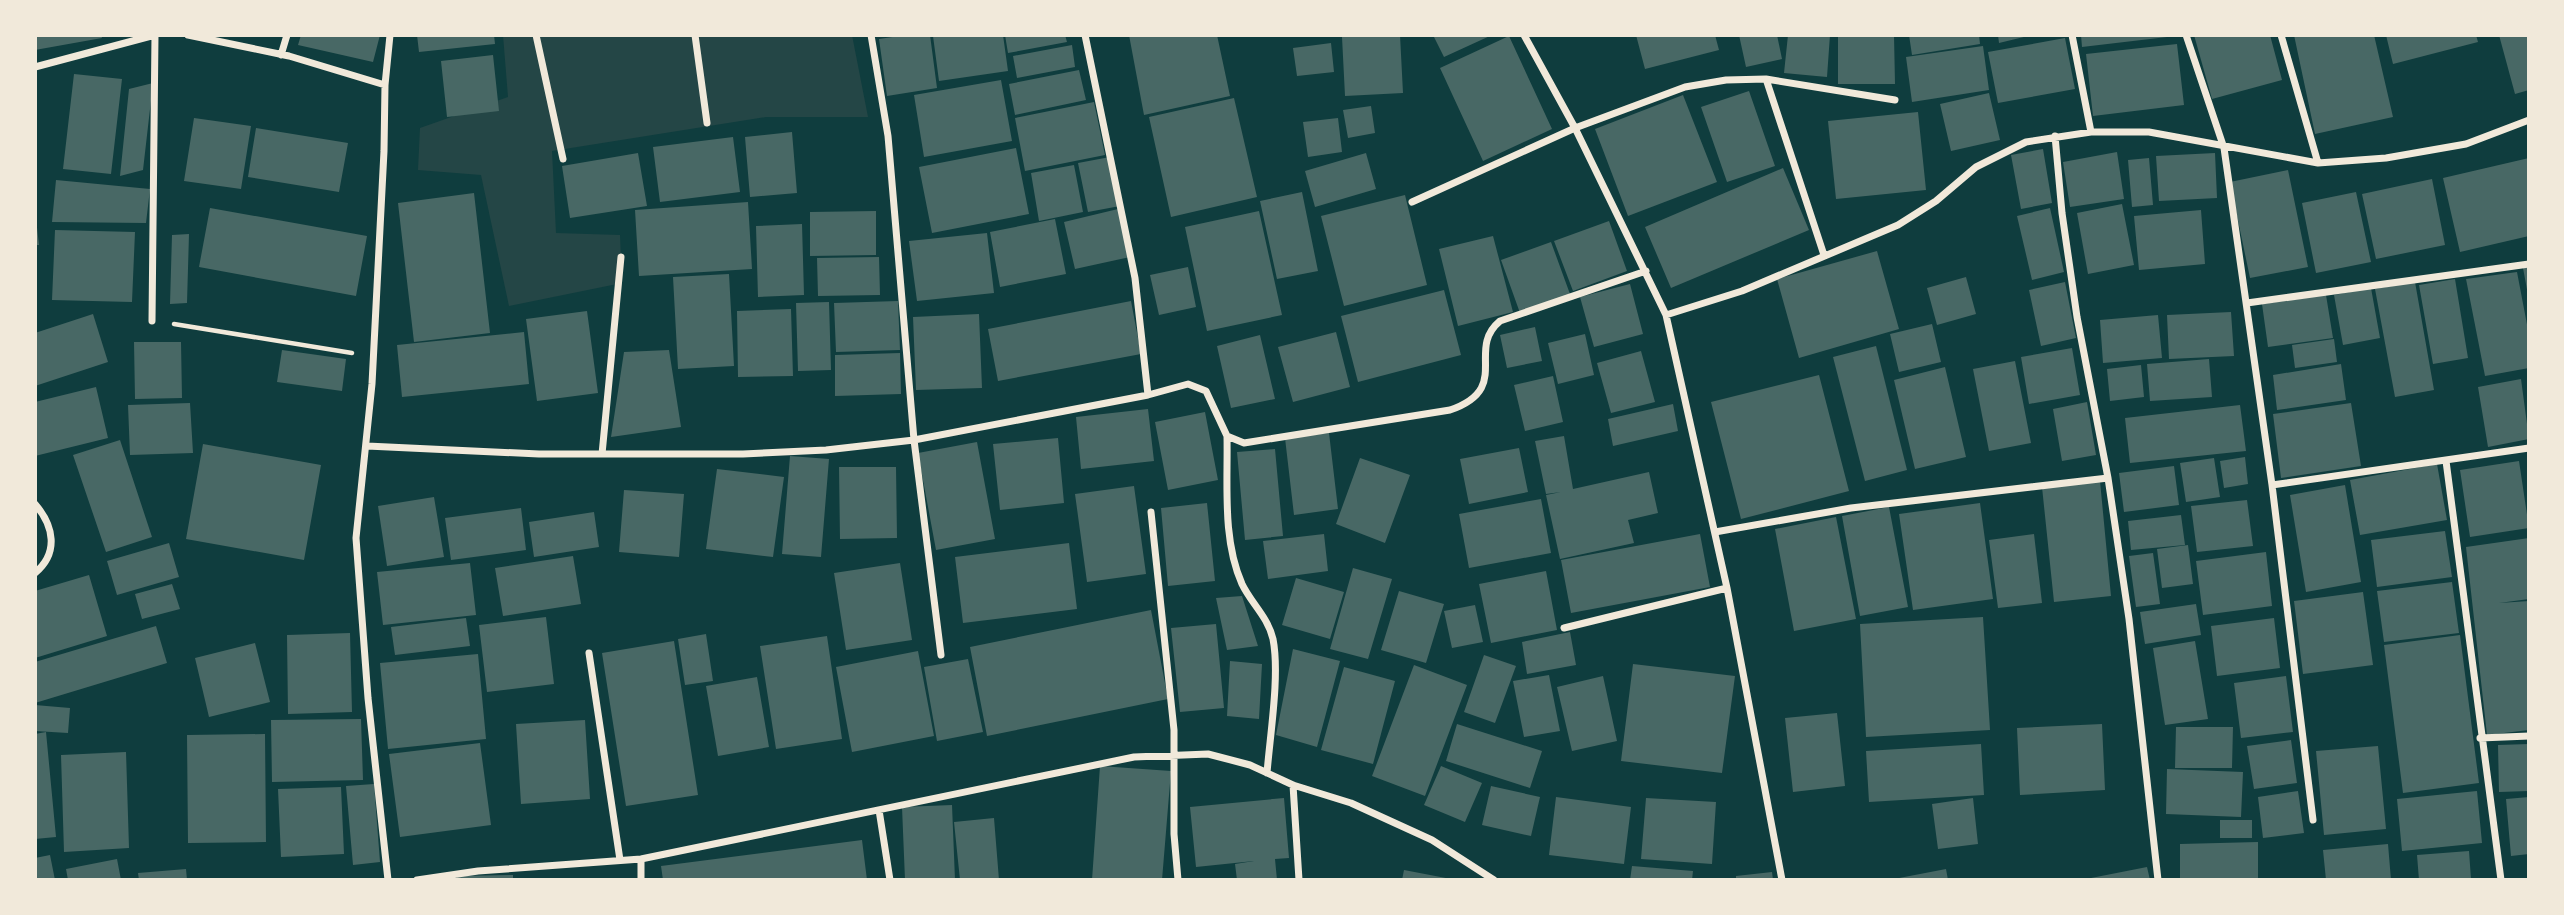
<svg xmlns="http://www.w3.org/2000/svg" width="2564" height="915" font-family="'IBM Plex Sans',sans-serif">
	<rect width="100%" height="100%" fill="#0f3d3e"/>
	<!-- green -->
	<path fill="#244646" d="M 503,35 L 852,35 L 868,117 L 766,117 L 552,151 L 556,233 L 620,235 L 622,283 L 509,306 L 481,175 L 418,170 L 420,128 L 508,97 Z"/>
	<!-- building -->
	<path fill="#486865" d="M 35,35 L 101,35 L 102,38 L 35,50 Z
		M 301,35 L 380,35 L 373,62 L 298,45 Z
		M 417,35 L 494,35 L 495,44 L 419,52 Z
		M 906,35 L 930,35 L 937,88 L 887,96 L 879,39 Z
		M 1003,35 L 1008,71 L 939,81 L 933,36 Z
		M 1005,35 L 1065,35 L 1067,42 L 1008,53 Z
		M 1129,35 L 1217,35 L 1230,96 L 1144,115 Z
		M 1400,35 L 1403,93 L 1345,96 L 1342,37 Z
		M 1433,35 L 1492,35 L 1444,57 Z
		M 1636,35 L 1715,35 L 1719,50 L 1645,69 Z
		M 1739,35 L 1777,35 L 1782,59 L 1746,67 Z
		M 1788,35 L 1830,35 L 1827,77 L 1784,73 Z
		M 1838,35 L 1894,35 L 1895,84 L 1838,84 Z
		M 1909,35 L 1979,35 L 1980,44 L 1912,55 Z
		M 1998,35 L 2028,35 L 2028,36 L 1999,43 Z
		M 2081,35 L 2167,35 L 2167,37 L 2082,47 Z
		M 2194,35 L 2270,35 L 2282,80 L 2212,99 Z
		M 2294,35 L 2374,35 L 2393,117 L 2315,134 Z
		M 2386,35 L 2476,35 L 2478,42 L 2393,64 Z
		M 2499,35 L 2529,35 L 2529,90 L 2515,94 Z
		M 1509,36 L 1552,129 L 1483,161 L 1440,68 Z
		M 2065,38 L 2075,89 L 1998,103 L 1988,52 Z
		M 1331,43 L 1334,72 L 1297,76 L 1293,48 Z
		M 2177,44 L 2184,105 L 2093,116 L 2086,54 Z
		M 1072,45 L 1075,67 L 1017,78 L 1013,56 Z
		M 1983,46 L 1989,90 L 1912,102 L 1906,57 Z
		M 493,55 L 499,111 L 447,117 L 441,61 Z
		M 1079,70 L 1086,100 L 1015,115 L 1009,84 Z
		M 74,74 L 122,79 L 111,174 L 63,169 Z
		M 1001,80 L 1012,141 L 924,157 L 914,95 Z
		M 153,83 L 143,170 L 120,176 L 129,89 Z
		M 1749,91 L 1775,166 L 1727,182 L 1701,107 Z
		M 1989,93 L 2000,140 L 1951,151 L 1940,104 Z
		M 1683,95 L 1717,182 L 1628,216 L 1595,129 Z
		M 1234,98 L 1257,197 L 1171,217 L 1149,117 Z
		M 1094,102 L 1105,155 L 1025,171 L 1015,118 Z
		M 1371,106 L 1375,133 L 1348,138 L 1343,110 Z
		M 1918,112 L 1926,190 L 1836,199 L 1828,121 Z
		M 194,118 L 251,126 L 241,189 L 184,181 Z
		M 1338,118 L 1342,152 L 1308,157 L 1303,122 Z
		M 256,128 L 348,143 L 339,192 L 248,177 Z
		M 792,132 L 797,193 L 750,197 L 745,137 Z
		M 733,137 L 740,192 L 660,202 L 653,147 Z
		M 1016,148 L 1029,214 L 932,233 L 919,167 Z
		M 2043,149 L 2052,203 L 2021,209 L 2011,155 Z
		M 2117,152 L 2124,199 L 2070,207 L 2063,162 Z
		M 638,153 L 647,206 L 570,218 L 562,166 Z
		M 1366,153 L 1376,189 L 1315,207 L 1305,171 Z
		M 2215,153 L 2217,198 L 2159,201 L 2156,156 Z
		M 1110,157 L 1120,206 L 1088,212 L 1078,163 Z
		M 2149,158 L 2153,205 L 2132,207 L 2128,160 Z
		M 2529,158 L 2529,236 L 2460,252 L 2443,178 Z
		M 1074,165 L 1083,212 L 1039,221 L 1031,173 Z
		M 1783,168 L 1809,230 L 1671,288 L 1645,227 Z
		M 2288,170 L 2308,267 L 2250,278 L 2230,182 Z
		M 2432,179 L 2445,245 L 2376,259 L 2362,194 Z
		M 56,180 L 150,189 L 146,223 L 52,222 Z
		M 1302,192 L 1318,271 L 1277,279 L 1260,201 Z
		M 2356,192 L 2371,262 L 2316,273 L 2302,203 Z
		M 474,193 L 490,333 L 414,342 L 398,203 Z
		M 1405,195 L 1427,285 L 1344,306 L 1321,216 Z
		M 748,202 L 752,269 L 639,276 L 635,210 Z
		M 2122,204 L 2134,265 L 2088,274 L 2077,213 Z
		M 210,208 L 367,236 L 356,296 L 199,267 Z
		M 2050,208 L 2064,272 L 2032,280 L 2017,216 Z
		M 1118,209 L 1130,257 L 1075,269 L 1064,222 Z
		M 35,210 L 39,245 L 35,245 Z
		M 2201,210 L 2205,264 L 2139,270 L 2134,216 Z
		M 876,211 L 876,255 L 810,256 L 810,212 Z
		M 1259,211 L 1282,315 L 1207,331 L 1185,227 Z
		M 1055,219 L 1066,274 L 1000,287 L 990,232 Z
		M 1609,221 L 1627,271 L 1573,291 L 1554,241 Z
		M 802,224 L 804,295 L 758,297 L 756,226 Z
		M 55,230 L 135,232 L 132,302 L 52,300 Z
		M 987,233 L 994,293 L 917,301 L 909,241 Z
		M 189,234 L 187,303 L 170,304 L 172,235 Z
		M 1493,236 L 1513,312 L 1458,326 L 1439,249 Z
		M 1551,242 L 1570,294 L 1520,313 L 1501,260 Z
		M 1877,251 L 1899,329 L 1799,358 L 1777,279 Z
		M 879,257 L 880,295 L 818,296 L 817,258 Z
		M 1188,267 L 1196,307 L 1159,315 L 1150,275 Z
		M 2529,267 L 2529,295 L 2528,295 L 2523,268 Z
		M 2517,272 L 2529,335 L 2529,368 L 2485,376 L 2466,279 Z
		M 729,274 L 734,366 L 678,369 L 673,277 Z
		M 1966,277 L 1976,314 L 1937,325 L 1927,288 Z
		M 2455,279 L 2468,358 L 2433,364 L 2419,285 Z
		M 2065,282 L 2076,338 L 2041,346 L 2029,290 Z
		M 2415,282 L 2434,390 L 2395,397 L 2375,289 Z
		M 1630,284 L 1643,334 L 1594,347 L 1580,297 Z
		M 2371,288 L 2380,338 L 2343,345 L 2334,295 Z
		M 1444,290 L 1461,355 L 1358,382 L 1341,316 Z
		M 2326,295 L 2333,338 L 2268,347 L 2262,304 Z
		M 898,301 L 900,350 L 836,352 L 834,303 Z
		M 1131,301 L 1141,354 L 998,381 L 988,329 Z
		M 829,302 L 831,370 L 798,371 L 796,303 Z
		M 791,309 L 793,376 L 738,377 L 737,311 Z
		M 587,311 L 598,393 L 537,401 L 526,319 Z
		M 2231,312 L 2234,356 L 2169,359 L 2167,315 Z
		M 93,314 L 108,362 L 35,386 L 35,333 Z
		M 979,314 L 982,388 L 916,390 L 913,317 Z
		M 2158,315 L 2162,358 L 2103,363 L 2100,320 Z
		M 1932,324 L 1941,362 L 1899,372 L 1890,334 Z
		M 1535,327 L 1542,361 L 1507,368 L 1500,335 Z
		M 524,332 L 529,384 L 402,397 L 397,345 Z
		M 1336,332 L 1350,387 L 1293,402 L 1278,347 Z
		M 1585,334 L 1594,375 L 1558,384 L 1548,343 Z
		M 1260,335 L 1275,399 L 1231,408 L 1217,346 Z
		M 2334,339 L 2337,362 L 2295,368 L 2292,345 Z
		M 134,342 L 181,342 L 182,398 L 135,399 Z
		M 1876,346 L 1907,470 L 1865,481 L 1833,357 Z
		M 2072,348 L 2080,395 L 2029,404 L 2021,357 Z
		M 282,350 L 346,359 L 342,391 L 277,382 Z
		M 669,350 L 681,427 L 611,437 L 624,352 Z
		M 1641,351 L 1655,402 L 1611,413 L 1597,363 Z
		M 900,353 L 901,394 L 835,396 L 835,355 Z
		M 2209,359 L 2212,397 L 2150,401 L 2147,364 Z
		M 2015,361 L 2031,443 L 1989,451 L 1973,369 Z
		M 2341,364 L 2346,400 L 2277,410 L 2273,375 Z
		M 2141,365 L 2144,397 L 2110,401 L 2107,369 Z
		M 1945,367 L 1966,457 L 1915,469 L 1894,380 Z
		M 1819,375 L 1849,491 L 1741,519 L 1711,402 Z
		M 1553,376 L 1563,422 L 1525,431 L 1514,385 Z
		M 2521,379 L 2529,439 L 2488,447 L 2478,387 Z
		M 96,387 L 108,438 L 35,456 L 35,402 Z
		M 2087,402 L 2096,455 L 2062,461 L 2053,409 Z
		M 190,403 L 193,453 L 130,455 L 128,405 Z
		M 2351,403 L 2361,466 L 2281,478 L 2273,414 Z
		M 1673,404 L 1678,431 L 1613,446 L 1608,419 Z
		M 2240,405 L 2246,451 L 2130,463 L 2125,418 Z
		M 1148,409 L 1154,461 L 1081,469 L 1076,417 Z
		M 1205,412 L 1218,480 L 1168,490 L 1155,422 Z
		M 1329,433 L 1338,509 L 1294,515 L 1285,438 Z
		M 1564,436 L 1573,489 L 1649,472 L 1658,513 L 1628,520 L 1634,543 L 1560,559 L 1546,495 L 1561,492 L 1546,494 L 1535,441 Z
		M 1058,438 L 1064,503 L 1000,510 L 993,444 Z
		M 120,440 L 152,537 L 106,552 L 73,455 Z
		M 977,442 L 995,539 L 936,550 L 918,453 Z
		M 203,444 L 321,465 L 304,560 L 186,539 Z
		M 1519,448 L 1528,492 L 1469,504 L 1460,459 Z
		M 1275,449 L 1283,536 L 1245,540 L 1237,452 Z
		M 790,456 L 829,459 L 821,557 L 782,554 Z
		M 2245,457 L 2248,484 L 2224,488 L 2220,461 Z
		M 1360,458 L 1410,475 L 1385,543 L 1336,524 Z
		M 2214,458 L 2220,497 L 2186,502 L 2180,463 Z
		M 2519,461 L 2529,528 L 2470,537 L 2460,470 Z
		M 2437,464 L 2447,520 L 2360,535 L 2350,480 Z
		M 2174,466 L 2179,505 L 2124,512 L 2119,473 Z
		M 839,467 L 896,467 L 897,538 L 840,539 Z
		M 717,469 L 784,477 L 773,557 L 706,549 Z
		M 2100,481 L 2111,596 L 2054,602 L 2042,487 Z
		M 2345,485 L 2361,582 L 2306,592 L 2290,495 Z
		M 1134,486 L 1146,574 L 1087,582 L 1075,494 Z
		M 624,490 L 684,494 L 679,557 L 619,552 Z
		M 434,497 L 444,557 L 387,566 L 378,506 Z
		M 1541,499 L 1551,553 L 1469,568 L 1459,514 Z
		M 2247,500 L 2253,546 L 2197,552 L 2191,506 Z
		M 1207,503 L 1215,581 L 1168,586 L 1161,508 Z
		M 1980,503 L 1993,599 L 1913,610 L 1899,514 Z
		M 1889,507 L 1908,607 L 1860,616 L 1842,516 Z
		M 521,508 L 526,550 L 451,560 L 445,518 Z
		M 594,512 L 599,547 L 534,557 L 529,522 Z
		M 2181,515 L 2185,545 L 2131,550 L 2128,521 Z
		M 1836,517 L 1856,619 L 1794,631 L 1775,529 Z
		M 2445,531 L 2452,577 L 2377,587 L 2371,540 Z
		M 1324,534 L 1328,571 L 1268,579 L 1263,541 Z
		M 1700,534 L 1710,587 L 1571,613 L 1561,560 Z
		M 2034,534 L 2042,603 L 1998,608 L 1989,540 Z
		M 2529,538 L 2529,599 L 2499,603 L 2529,601 L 2529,730 L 2487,735 L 2466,547 Z
		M 169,543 L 179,577 L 117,595 L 107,561 Z
		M 1069,543 L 1077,609 L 963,623 L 955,557 Z
		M 2188,545 L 2193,584 L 2162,588 L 2157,549 Z
		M 2266,552 L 2272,606 L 2203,615 L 2196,561 Z
		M 2153,553 L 2160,604 L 2136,607 L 2129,556 Z
		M 573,556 L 581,604 L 503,616 L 495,568 Z
		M 470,563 L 476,615 L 383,625 L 377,572 Z
		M 900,563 L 912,640 L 846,650 L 834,573 Z
		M 1353,568 L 1392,579 L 1368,659 L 1330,649 Z
		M 1546,571 L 1557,630 L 1491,643 L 1479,584 Z
		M 89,575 L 107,636 L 35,658 L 35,591 Z
		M 1296,578 L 1344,592 L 1330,639 L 1282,625 Z
		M 2452,582 L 2459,633 L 2384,642 L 2377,591 Z
		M 172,584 L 180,609 L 142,619 L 135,594 Z
		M 1399,591 L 1444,604 L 1426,663 L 1381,650 Z
		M 2363,592 L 2373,665 L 2303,674 L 2294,601 Z
		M 1242,596 L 1258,646 L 1227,650 L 1216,598 Z
		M 2196,604 L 2201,635 L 2145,644 L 2140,612 Z
		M 1475,605 L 1483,642 L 1452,648 L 1444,611 Z
		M 1151,610 L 1168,699 L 987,736 L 970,647 Z
		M 546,617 L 554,684 L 487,692 L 479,625 Z
		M 1983,617 L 1990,730 L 1866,737 L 1860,624 Z
		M 466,618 L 470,646 L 395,655 L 391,627 Z
		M 2274,618 L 2280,668 L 2217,676 L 2211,626 Z
		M 1216,624 L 1224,708 L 1180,712 L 1171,628 Z
		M 156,626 L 167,663 L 35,703 L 35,662 Z
		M 1570,632 L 1576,665 L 1527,674 L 1522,642 Z
		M 350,633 L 352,712 L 288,714 L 287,635 Z
		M 706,634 L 713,681 L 685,685 L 678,639 Z
		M 2460,635 L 2479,783 L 2403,793 L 2384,645 Z
		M 827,636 L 842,739 L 776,749 L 760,646 Z
		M 674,641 L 698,795 L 626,806 L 602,653 Z
		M 2195,641 L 2208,719 L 2165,725 L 2153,648 Z
		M 255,643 L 270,702 L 209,717 L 195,658 Z
		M 1293,649 L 1340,661 L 1317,747 L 1276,735 Z
		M 918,651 L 934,736 L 852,752 L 836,667 Z
		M 478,654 L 486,739 L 388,749 L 380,663 Z
		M 1484,655 L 1516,666 L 1495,723 L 1464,712 Z
		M 968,659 L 983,732 L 937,741 L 924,667 Z
		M 1230,661 L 1262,664 L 1259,719 L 1227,716 Z
		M 1633,664 L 1735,676 L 1722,773 L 1621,761 Z
		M 1414,665 L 1467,685 L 1425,796 L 1372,776 Z
		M 1344,667 L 1395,681 L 1373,764 L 1321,750 Z
		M 1549,675 L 1560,731 L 1524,737 L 1513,681 Z
		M 1603,676 L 1617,741 L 1572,751 L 1557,687 Z
		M 2286,676 L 2293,732 L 2241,738 L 2234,683 Z
		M 757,677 L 769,747 L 718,756 L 706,686 Z
		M 35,705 L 70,708 L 68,733 L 35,731 Z
		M 1837,713 L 1845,786 L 1793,792 L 1785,718 Z
		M 361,719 L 363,780 L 272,782 L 271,720 Z
		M 585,720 L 590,799 L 521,804 L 516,724 Z
		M 1457,724 L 1542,751 L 1530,788 L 1446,761 Z
		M 2102,724 L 2105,790 L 2020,795 L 2017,728 Z
		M 2176,727 L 2233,727 L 2232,768 L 2175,768 Z
		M 46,732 L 56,837 L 35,839 L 35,734 Z
		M 265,734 L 266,842 L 188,843 L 187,735 Z
		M 2291,740 L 2297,783 L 2254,789 L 2247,746 Z
		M 480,743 L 491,825 L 400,837 L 389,754 Z
		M 1981,744 L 1984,795 L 1869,802 L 1866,751 Z
		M 2529,744 L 2529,791 L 2499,792 L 2498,745 Z
		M 2378,746 L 2386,829 L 2324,835 L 2316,751 Z
		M 126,752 L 129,848 L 64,852 L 61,755 Z
		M 1100,766 L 1171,771 L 1162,880 L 1092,880 Z
		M 1441,766 L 1482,783 L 1465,822 L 1424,805 Z
		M 2167,769 L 2243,772 L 2241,817 L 2166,814 Z
		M 374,784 L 380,862 L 353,865 L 346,786 Z
		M 1491,786 L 1540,797 L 1531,836 L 1482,825 Z
		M 341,787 L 344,854 L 281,857 L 278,789 Z
		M 2298,791 L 2304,833 L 2263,838 L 2258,797 Z
		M 2477,791 L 2482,843 L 2402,851 L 2397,799 Z
		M 1556,797 L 1631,807 L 1624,864 L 1549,855 Z
		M 2529,797 L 2529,854 L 2511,856 L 2506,799 Z
		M 1284,798 L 1289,858 L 1275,859 L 1277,880 L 1237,880 L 1235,864 L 1254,861 L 1196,867 L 1190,807 Z
		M 1646,798 L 1716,802 L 1712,864 L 1641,859 Z
		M 1973,798 L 1978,844 L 1938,849 L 1932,804 Z
		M 952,805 L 955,880 L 905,880 L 902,807 Z
		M 994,818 L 999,880 L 960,880 L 954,822 Z
		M 2220,820 L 2252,820 L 2252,838 L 2220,838 Z
		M 862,840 L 867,880 L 663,880 L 661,866 Z
		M 2258,842 L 2258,880 L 2180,880 L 2180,844 Z
		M 2388,844 L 2391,880 L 2326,880 L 2323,850 Z
		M 2469,851 L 2471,879 L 2419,880 L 2417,855 Z
		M 50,855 L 55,880 L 35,880 L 35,858 Z
		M 117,859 L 121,880 L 68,880 L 66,869 Z
		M 1632,866 L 1693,871 L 1692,880 L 1630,880 Z
		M 2147,867 L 2150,880 L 2087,880 L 2086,879 Z
		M 186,869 L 187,880 L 139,880 L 138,873 Z
		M 1946,869 L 1948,880 L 1894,880 L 1894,879 Z
		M 1404,870 L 1451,879 L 1451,880 L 1402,880 Z
		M 1772,872 L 1773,880 L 1736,880 L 1736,876 Z
		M 513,875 L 513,880 L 457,880 L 457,876 Z"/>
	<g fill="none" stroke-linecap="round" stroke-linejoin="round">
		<!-- path -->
		<path stroke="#f1e9da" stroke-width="4.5" d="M 174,324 L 352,353"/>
		<!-- minor -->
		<path stroke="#f1e9da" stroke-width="7" d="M 188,35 L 289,56 L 385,85
			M 536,35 L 563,159
			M 695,35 L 707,123
			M 871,35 L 888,136 L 914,440 L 941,655
			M 1085,35 L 1135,278 L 1148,395
			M 1524,35 L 1575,128 L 1666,315 L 1727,588 L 1782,880
			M 2072,35 L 2091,132
			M 2186,35 L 2224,148 L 2272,485 L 2313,820
			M 2281,35 L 2318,163
			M 281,55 L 287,35
			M 35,67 L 155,35 L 152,321
			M 1766,79 L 1824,255
			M 2055,136 L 2062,213 L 2077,317 L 2108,478 L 2129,619 L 2158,880
			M 1412,202 L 1575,128 L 1685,87 L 1726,80 L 1766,79 L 1895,100
			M 2247,303 L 2529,264
			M 1666,315 L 1742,291 L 1898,225 L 1936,201 L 1976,167 L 2026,142 L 2091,132 L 2149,132 L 2318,163 L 2386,158 L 2466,144 L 2529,120
			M 1227,436 C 1228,484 1222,539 1242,584 C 1251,603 1268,617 1273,639 C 1280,675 1270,735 1267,773
			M 367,446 L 539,454 L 743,454 L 826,450 L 914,440 L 1148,395 L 1188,384 L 1206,391 L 1227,436 L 1244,443 L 1450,410 C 1513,388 1465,350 1500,321 L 1646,271
			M 602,454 L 621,257
			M 2446,461 L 2501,880
			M 2272,485 L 2529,448
			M 35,504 C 54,526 59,553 35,573
			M 1151,512 L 1174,730 L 1174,834 L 1178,880
			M 1715,532 L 1851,508 L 2108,478
			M 1564,628 L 1727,588
			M 589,653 L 620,860
			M 2480,738 L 2529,736
			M 1293,785 L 1299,880
			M 879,810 L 890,880
			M 388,880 L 368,698 L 356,538 L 372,384 L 384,151 L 385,85 L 390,35
			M 417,880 L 478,871 L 641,859 L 1134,757 L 1208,754 L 1250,765 L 1293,785 L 1351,803 L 1432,840 L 1494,880
			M 641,880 L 641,859"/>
	</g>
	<!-- border -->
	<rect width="2564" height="915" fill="none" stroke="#f1e9da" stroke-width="74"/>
</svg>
